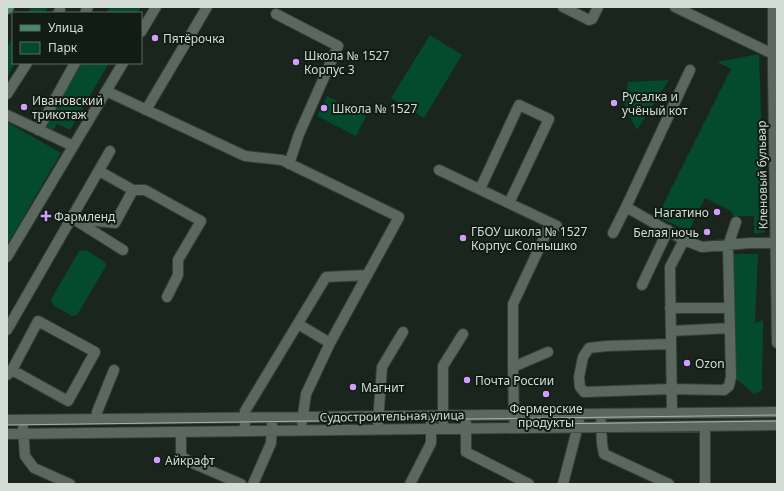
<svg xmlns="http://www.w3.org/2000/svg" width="784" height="491" font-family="'Noto Sans',sans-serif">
	<rect width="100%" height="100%" fill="#1a251e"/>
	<!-- green -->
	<path fill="#044a2d" d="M 31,7 L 48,7 L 45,13 L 28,13 Z
		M 110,7 L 141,7 L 138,13 L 106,13 Z
		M 430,35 L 462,55 L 424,118 L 391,98 Z
		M 13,38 L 13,63 L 15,63 L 7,78 L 7,48 Z
		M 759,54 L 765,232 L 754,234 L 754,216 L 734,216 L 731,211 L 705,198 L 689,231 L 657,217 L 731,69 L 717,62 Z
		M 79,63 L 109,63 L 70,130 L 57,124 L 51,133 L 43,128 Z
		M 669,80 L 637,130 L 625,107 L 628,82 Z
		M 327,96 L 366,116 L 356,136 L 317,116 Z
		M 7,122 L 61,153 L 7,245 Z
		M 86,250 L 105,262 L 106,266 L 77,315 L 72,316 L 53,305 L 51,299 L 79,251 Z
		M 732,254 L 758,254 L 755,323 L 763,320 L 762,390 L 754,394 L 734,377 Z"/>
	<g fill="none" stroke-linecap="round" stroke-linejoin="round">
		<!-- minor casing -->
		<g stroke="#373f3a" stroke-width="12">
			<path id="minor" d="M 563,7 L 589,20 L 592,19 L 598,7
				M 675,7 L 773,54
				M 773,7 L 773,71 L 777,343
				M 58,13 L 60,10
				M 85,13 L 88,7
				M 276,14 L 338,46 L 299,134 L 289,164
				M 141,32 L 156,7
				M 690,70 L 626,207 L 684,240 L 702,247 L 750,243 L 776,243
				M 106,91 L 245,156 L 282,160 L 399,217 L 330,343 L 306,394 L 302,422
				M 7,94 L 27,63
				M 146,110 L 207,7
				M 7,115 L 73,146
				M 38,130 L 75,63
				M 439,170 L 557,226
				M 99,171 L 133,190 L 145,190 L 201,221 L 178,260 L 178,275 L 167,297
				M 480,189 L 519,105 L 549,119 L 509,203
				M 613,233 L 626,207
				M 123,250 L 72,218 L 115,223 L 133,190
				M 7,257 L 123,63
				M 642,285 L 668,230
				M 670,308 L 729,308
				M 298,324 L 330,343
				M 7,330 L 110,151
				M 671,331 L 730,328
				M 670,344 L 607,346 L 589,348 L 583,357 L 579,377 L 580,387 L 584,392 L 671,389 L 724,390 L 729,386 L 731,377 L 728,246 L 736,222
				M 513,367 L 513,304 L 551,223
				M 7,375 L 12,370 L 68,401 L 95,352 L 38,321 L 12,370
				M 672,413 L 670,267 L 684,240
				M 97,419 L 97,412 L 114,370
				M 7,420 L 777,412
				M 514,420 L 513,367 L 548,352
				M 443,421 L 443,366 L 463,334
				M 378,422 L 382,367 L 403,332
				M 601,422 L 602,444 L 604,454 L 669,484
				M 466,423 L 466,452 L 529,484
				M 245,424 L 245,411 L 326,277 L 367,275
				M 705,426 L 705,484
				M 23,428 L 25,456 L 34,468 L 70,484
				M 181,432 L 181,456 L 190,462 L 241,484
				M 7,434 L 777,425
				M 253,484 L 271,443 L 272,424
				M 410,484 L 431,443 L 431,423
				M 563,484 L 579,422"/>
		</g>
		<!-- major casing -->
		<g stroke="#373f3a" stroke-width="14">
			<path id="major" d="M 7,8 L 8,7"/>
		</g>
		<!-- minor -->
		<use href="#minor" stroke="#5b6860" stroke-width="10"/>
		<!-- major -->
		<use href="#major" stroke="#468b69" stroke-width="12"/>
		<!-- tram -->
		<path stroke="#a8b1ac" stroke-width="1" d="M 545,424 L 777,421
			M 7,425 L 777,415"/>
	</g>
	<!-- markers -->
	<g fill="#d29dfd" stroke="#111c15" stroke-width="1.5">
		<circle cx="155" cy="38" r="4"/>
		<circle cx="296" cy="62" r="4"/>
		<circle cx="614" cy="103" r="4"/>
		<circle cx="24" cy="107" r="4"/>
		<circle cx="324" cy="108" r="4"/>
		<circle cx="717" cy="212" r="4"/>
		<path d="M44 210h4v4h4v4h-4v4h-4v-4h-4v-4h4z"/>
		<circle cx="707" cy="232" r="4"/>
		<circle cx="463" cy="238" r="4"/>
		<circle cx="687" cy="363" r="4"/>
		<circle cx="467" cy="380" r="4"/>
		<circle cx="353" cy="387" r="4"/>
		<circle cx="546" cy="394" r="4"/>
		<circle cx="157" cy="460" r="4"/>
	</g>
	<g text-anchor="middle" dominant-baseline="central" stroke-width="4" stroke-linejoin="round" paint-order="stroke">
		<!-- poi labels -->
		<g font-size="12" fill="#d4dcd7" stroke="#111c15" text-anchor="start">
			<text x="163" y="38">Пятёрочка</text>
			<text x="304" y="55">Школа № 1527<tspan x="304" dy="14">Корпус 3</tspan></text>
			<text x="622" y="96">Русалка и<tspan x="622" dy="14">учёный кот</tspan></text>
			<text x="32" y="100">Ивановский<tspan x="32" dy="14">трикотаж</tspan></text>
			<text x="332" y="108">Школа № 1527</text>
			<text x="709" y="212" text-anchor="end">Нагатино</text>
			<text x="54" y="216">Фармленд</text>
			<text x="471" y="231">ГБОУ школа № 1527<tspan x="471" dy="14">Корпус Солнышко</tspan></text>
			<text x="699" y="232" text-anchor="end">Белая ночь</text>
			<text x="695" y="363">Ozon</text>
			<text x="475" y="380">Почта России</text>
			<text x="361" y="387">Магнит</text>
			<text x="546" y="408" text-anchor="middle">Фермерские<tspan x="546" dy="14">продукты</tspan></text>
			<text x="165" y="460">Айкрафт</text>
		</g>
		<!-- street labels -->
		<g font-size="12" fill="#d4dcd7" stroke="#111c15">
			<text transform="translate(762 175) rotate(-91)">Кленовый бульвар</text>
			<text transform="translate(392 416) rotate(-1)">Судостроительная улица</text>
		</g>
	</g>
	<!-- border -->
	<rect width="784" height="491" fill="none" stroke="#d4dcd7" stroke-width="16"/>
	<!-- legend -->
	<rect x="12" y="12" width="130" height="52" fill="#111c15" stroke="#5f6963"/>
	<rect x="20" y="25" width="20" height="6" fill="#468b69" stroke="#5f6963"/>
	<text x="48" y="32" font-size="12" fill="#d4dcd7">Улица</text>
	<rect x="20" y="42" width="20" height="12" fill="#044a2d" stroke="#5f6963"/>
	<text x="48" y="52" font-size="12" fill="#d4dcd7">Парк</text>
</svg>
